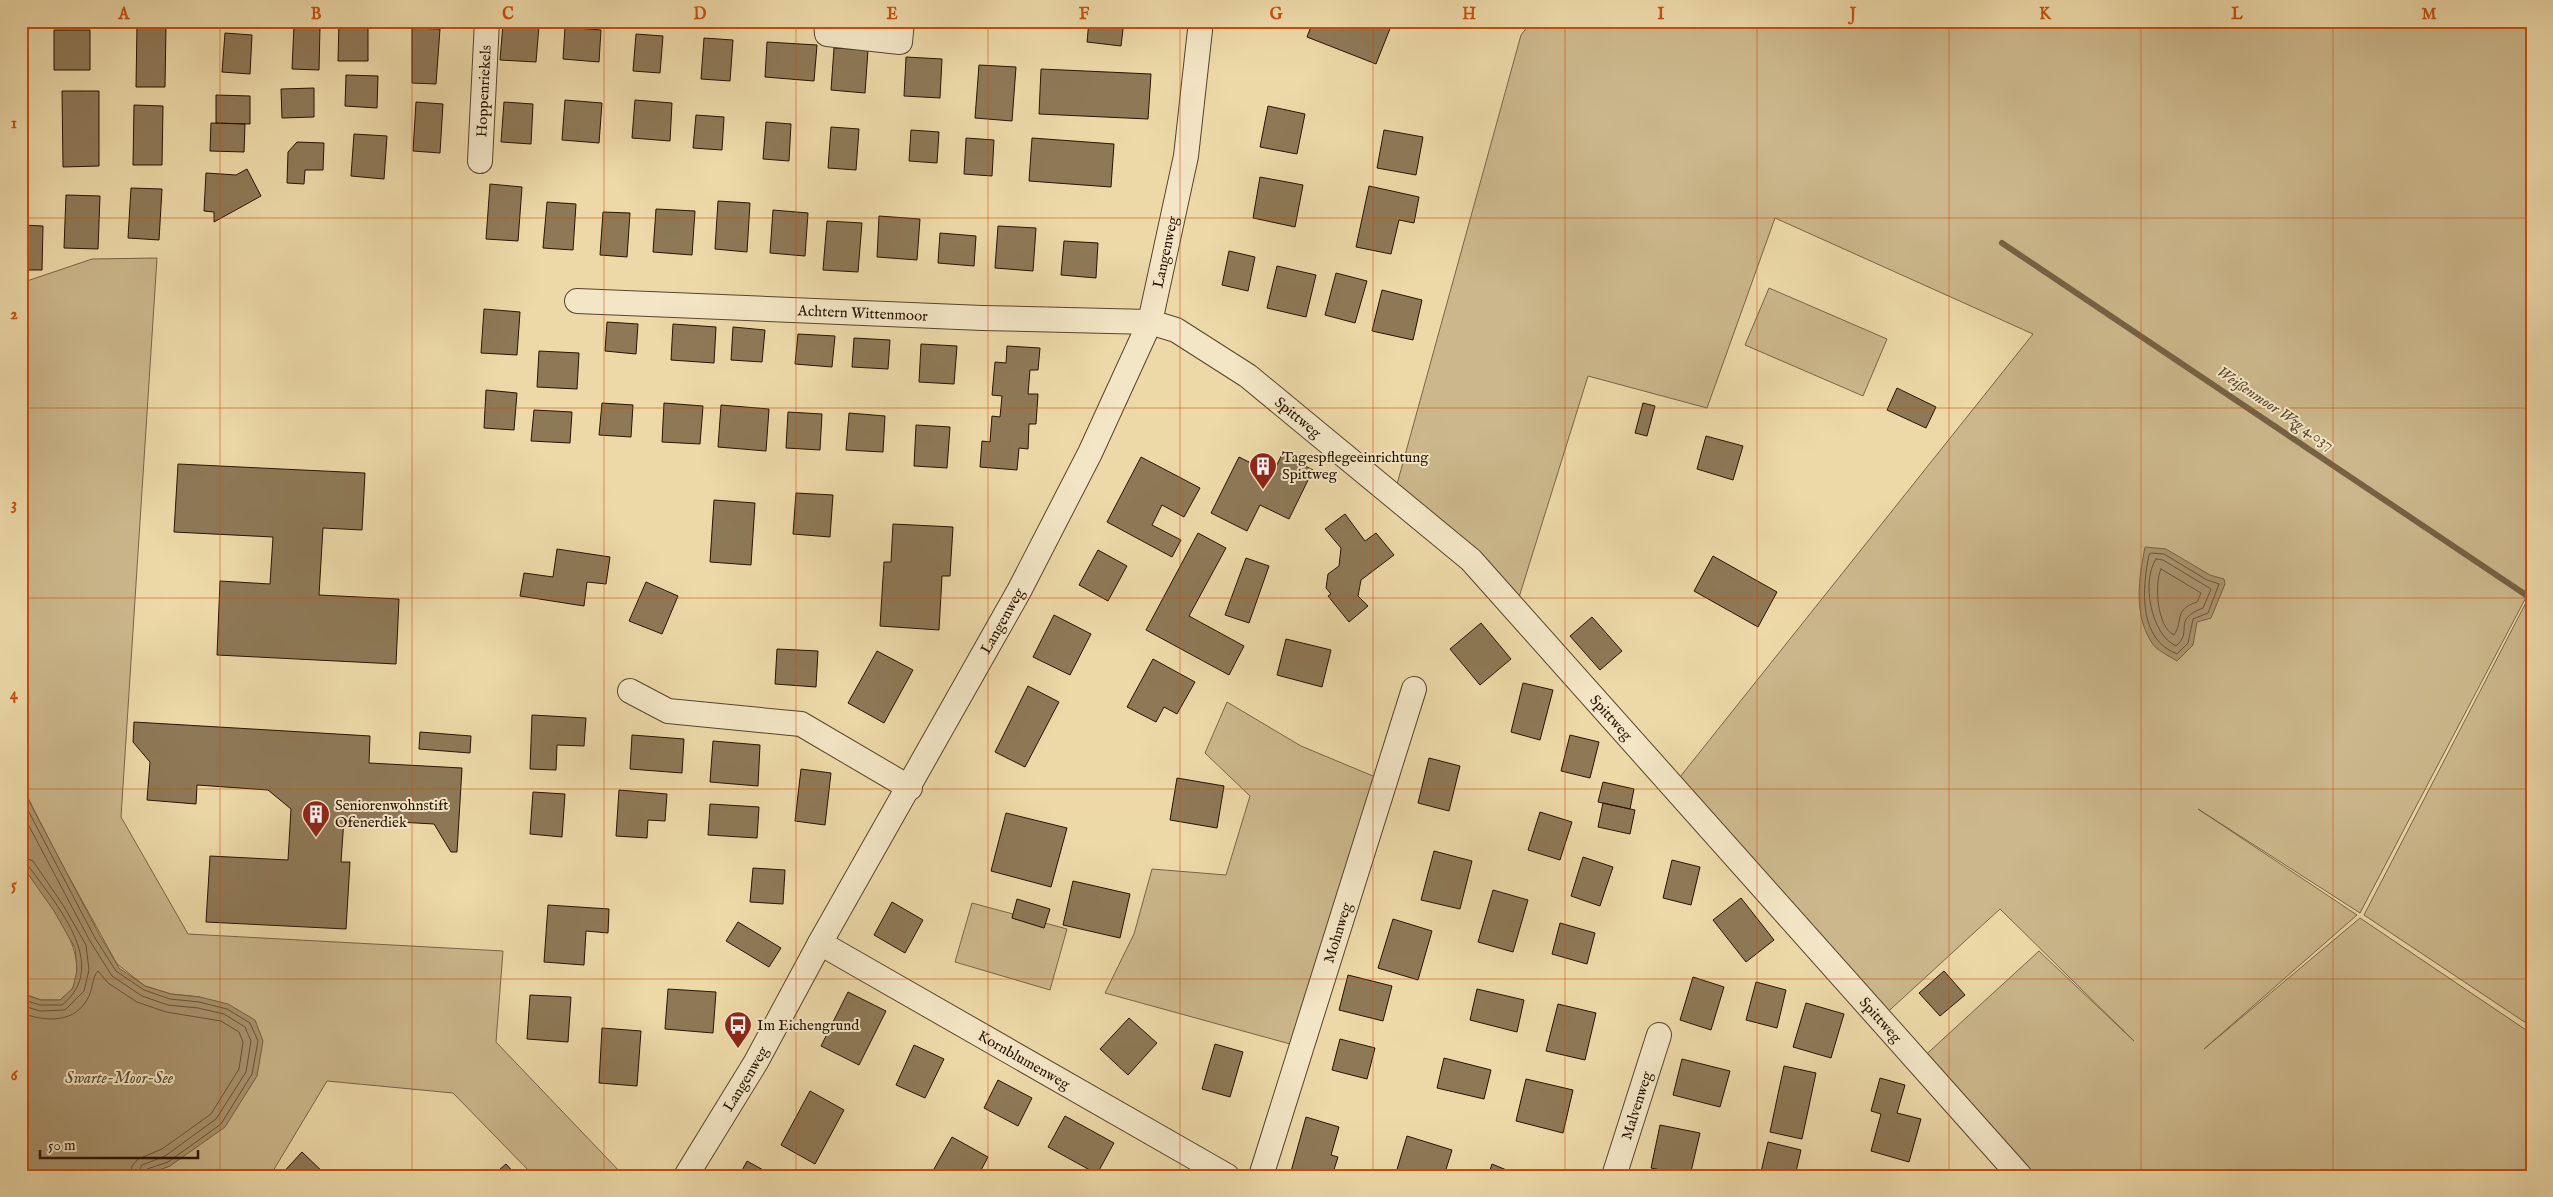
<svg xmlns="http://www.w3.org/2000/svg" width="2553" height="1197" font-family="'IM FELL English',serif">
	<rect width="100%" height="100%" fill="#edd9a8"/>
	<filter id="stains"><feTurbulence type="fractalNoise" baseFrequency=".004" numOctaves="4"/><feColorMatrix values="0 0 0 0 .2 0 0 0 0 .09 0 0 0 0 .02 0 0 0 .5 -.17"/></filter>
	<radialGradient id="worn" r=".72"><stop offset=".6" stop-color="#630" stop-opacity="0"/><stop offset="1" stop-color="#630" stop-opacity=".3"/></radialGradient>
	<!-- green -->
	<path fill="#cbb78b" stroke="#796446" d="M 1532,21 L 2532,21 L 2532,586 L 2360,913 L 2198,809 L 2357,915 L 2204,1049 L 2360,918 L 2532,1034 L 2532,1176 L 2021,1176 L 1919,1061 L 2039,951 L 2134,1041 L 2000,909 L 1880,1019 L 1672,787 L 2033,334 L 1775,218 L 1707,408 L 1588,376 L 1515,610 L 1394,495 L 1521,35 Z
		M 157,258 L 121,817 L 188,934 L 503,951 L 496,1042 L 624,1176 L 534,1176 L 453,1093 L 327,1081 L 270,1176 L 142,1176 L 170,1166 L 200,997 L 171,994 L 145,986 L 117,964 L 58,857 L 21,784 L 21,283 L 92,259 Z
		M 1769,288 L 1887,339 L 1863,396 L 1745,345 Z
		M 2532,591 L 2532,1027 L 2364,915 Z
		M 1227,702 L 1301,746 L 1385,781 L 1301,1047 L 1105,993 L 1134,934 L 1152,869 L 1226,875 L 1250,796 L 1205,753 Z
		M 21,864 C 42,894 91,949 73,987 C 71,992 64,996 60,1000 L 41,1000 L 21,993 Z
		M 972,903 L 1013,914 L 1012,918 L 1044,928 L 1045,923 L 1067,929 L 1050,990 L 955,962 Z"/>
	<!-- water -->
	<path fill="#aa956f" stroke="#766143" d="M 2145,547 L 2166,549 L 2210,575 L 2224,579 L 2225,584 L 2211,618 L 2197,622 L 2193,645 L 2177,661 C 2169,656 2156,650 2152,643 C 2133,614 2139,578 2145,547 Z
		M 21,786 L 100,936 L 119,968 L 145,986 L 171,994 L 200,997 L 228,1004 L 255,1020 L 263,1041 L 257,1076 L 225,1127 L 170,1166 L 142,1176 L 21,1176 L 21,993 L 41,1000 L 60,1000 L 73,988 L 77,970 L 75,948 L 54,911 L 21,864 Z"/>
	<g fill="none" stroke-linecap="round" stroke-linejoin="round">
		<!-- shore -->
		<path stroke="#685438" stroke-width="1" d="M 2152,553 L 2164,554 L 2207,580 L 2219,584 L 2208,613 L 2193,619 L 2188,643 L 2177,654 C 2138,639 2142,588 2149,555 Z
			M 2156,559 L 2163,560 L 2211,589 L 2203,608 C 2171,620 2194,631 2176,646 C 2151,635 2141,581 2156,559 Z
			M 2161,569 L 2201,593 L 2197,602 C 2173,610 2184,620 2174,635 C 2157,627 2154,584 2161,569 Z
			M 21,797 L 95,938 L 116,971 L 144,990 L 170,999 L 199,1002 L 227,1009 L 250,1023 L 258,1041 L 252,1074 L 221,1124 L 168,1162 L 147,1169 L 144,1176
			M 21,811 L 90,941 L 112,976 L 142,996 L 168,1005 L 198,1008 L 224,1014 L 245,1027 L 251,1041 L 246,1072 L 216,1119 L 165,1156 L 142,1165 L 137,1176
			M 21,856 L 33,861 L 63,905 L 86,945 L 89,970 L 84,991 L 65,1010 L 40,1011 L 21,1005
			M 21,862 L 27,864 C 54,902 112,965 62,1005 L 40,1005 L 21,999
			M 21,1013 C 46,1022 76,1024 89,996 C 93,988 92,977 98,971 L 108,983 L 137,1002 L 166,1012 L 221,1021 L 239,1032 L 243,1042 L 239,1069 L 211,1114 L 162,1149 L 138,1159 L 132,1166 L 130,1176"/>
		<!-- stream -->
		<path stroke="#766143" stroke-width="6" d="M 2002,243 L 2532,599"/>
	</g>
	<!-- building -->
	<path fill="#8e7957" stroke="#271200" d="M 1089,21 L 1124,21 L 1121,46 L 1087,42 Z
		M 1313,21 L 1393,21 L 1376,64 L 1307,37 Z
		M 339,22 L 368,22 L 368,61 L 338,61 Z
		M 137,24 L 166,25 L 165,87 L 136,87 Z
		M 503,24 L 539,26 L 536,62 L 500,60 Z
		M 294,26 L 320,27 L 319,70 L 292,69 Z
		M 565,27 L 601,30 L 599,62 L 563,59 Z
		M 412,28 L 440,29 L 436,84 L 412,83 Z
		M 54,30 L 90,30 L 90,70 L 54,70 Z
		M 225,33 L 252,35 L 250,74 L 222,72 Z
		M 636,34 L 663,36 L 660,73 L 633,71 Z
		M 704,38 L 733,40 L 730,81 L 701,79 Z
		M 767,42 L 817,45 L 814,81 L 765,77 Z
		M 834,48 L 868,50 L 865,93 L 831,90 Z
		M 906,57 L 942,59 L 940,98 L 904,96 Z
		M 979,65 L 1016,67 L 1012,121 L 975,118 Z
		M 1041,69 L 1151,74 L 1148,119 L 1039,114 Z
		M 346,75 L 378,76 L 377,108 L 345,106 Z
		M 314,88 L 314,117 L 282,118 L 281,89 Z
		M 62,91 L 99,91 L 99,166 L 63,167 Z
		M 216,95 L 250,96 L 250,124 L 216,123 Z
		M 565,100 L 602,103 L 599,143 L 562,140 Z
		M 635,100 L 672,103 L 670,141 L 632,138 Z
		M 416,102 L 443,104 L 440,153 L 413,151 Z
		M 504,102 L 533,104 L 531,144 L 501,142 Z
		M 134,105 L 163,106 L 162,165 L 133,165 Z
		M 1268,106 L 1305,114 L 1297,154 L 1260,147 Z
		M 696,115 L 724,117 L 722,150 L 693,148 Z
		M 766,122 L 791,124 L 789,161 L 763,159 Z
		M 211,123 L 245,124 L 244,152 L 210,151 Z
		M 831,127 L 859,129 L 856,170 L 828,168 Z
		M 911,130 L 939,132 L 937,163 L 909,161 Z
		M 1384,130 L 1423,137 L 1416,175 L 1377,168 Z
		M 354,134 L 387,136 L 384,179 L 351,176 Z
		M 966,138 L 994,140 L 992,176 L 964,174 Z
		M 1032,138 L 1114,144 L 1111,187 L 1029,181 Z
		M 297,142 L 324,143 L 323,170 L 305,170 L 304,184 L 287,183 L 288,152 Z
		M 247,169 L 261,196 L 214,222 L 214,212 L 204,211 L 206,173 L 236,175 Z
		M 1260,177 L 1303,185 L 1295,227 L 1253,218 Z
		M 490,184 L 522,187 L 518,241 L 486,239 Z
		M 1369,186 L 1419,197 L 1414,223 L 1399,220 L 1391,254 L 1356,247 Z
		M 131,188 L 162,189 L 159,240 L 128,238 Z
		M 66,195 L 100,196 L 98,249 L 64,248 Z
		M 718,201 L 750,203 L 747,252 L 715,249 Z
		M 547,202 L 576,204 L 573,250 L 543,248 Z
		M 656,209 L 695,211 L 692,255 L 653,252 Z
		M 773,210 L 808,213 L 805,256 L 770,253 Z
		M 603,212 L 630,213 L 627,257 L 600,255 Z
		M 879,216 L 920,219 L 917,260 L 877,257 Z
		M 827,221 L 862,223 L 858,272 L 823,270 Z
		M 21,225 L 43,226 L 42,270 L 21,270 Z
		M 998,226 L 1036,228 L 1033,271 L 995,268 Z
		M 940,233 L 976,236 L 974,266 L 938,263 Z
		M 1064,241 L 1098,243 L 1096,278 L 1061,275 Z
		M 1229,251 L 1255,257 L 1248,291 L 1222,285 Z
		M 1277,266 L 1316,275 L 1306,317 L 1267,308 Z
		M 1336,273 L 1367,281 L 1355,323 L 1325,315 Z
		M 1382,290 L 1422,300 L 1413,340 L 1372,331 Z
		M 484,309 L 520,312 L 517,355 L 481,353 Z
		M 607,322 L 638,324 L 636,354 L 605,351 Z
		M 673,324 L 716,327 L 714,363 L 671,360 Z
		M 733,327 L 765,330 L 762,362 L 731,360 Z
		M 798,334 L 835,336 L 832,367 L 795,364 Z
		M 854,338 L 890,340 L 888,369 L 852,367 Z
		M 921,344 L 957,346 L 954,384 L 919,382 Z
		M 1007,346 L 1040,348 L 1038,370 L 1030,370 L 1028,394 L 1038,394 L 1036,424 L 1029,424 L 1028,449 L 1019,448 L 1017,470 L 980,467 L 982,441 L 990,442 L 992,416 L 1000,417 L 1002,396 L 992,395 L 995,362 L 1006,363 Z
		M 539,351 L 579,353 L 577,389 L 537,387 Z
		M 1897,388 L 1936,407 L 1926,428 L 1887,410 Z
		M 486,390 L 517,393 L 514,430 L 484,428 Z
		M 602,403 L 633,405 L 631,437 L 599,435 Z
		M 664,403 L 703,406 L 700,444 L 662,442 Z
		M 1643,403 L 1655,406 L 1647,436 L 1635,433 Z
		M 721,405 L 769,409 L 766,451 L 718,447 Z
		M 534,410 L 572,412 L 570,443 L 531,441 Z
		M 788,412 L 822,414 L 820,450 L 786,448 Z
		M 849,413 L 885,416 L 883,452 L 846,450 Z
		M 916,425 L 950,427 L 947,468 L 914,466 Z
		M 1706,436 L 1743,446 L 1733,480 L 1697,469 Z
		M 1282,454 L 1313,470 L 1289,519 L 1260,505 L 1247,531 L 1211,513 L 1239,457 L 1273,474 Z
		M 1141,457 L 1200,488 L 1184,517 L 1162,505 L 1152,525 L 1181,540 L 1172,557 L 1107,522 Z
		M 178,464 L 365,473 L 362,530 L 323,528 L 319,595 L 399,599 L 396,664 L 217,655 L 220,581 L 270,584 L 273,537 L 174,532 Z
		M 796,493 L 833,495 L 830,537 L 793,534 Z
		M 714,500 L 755,503 L 751,565 L 710,562 Z
		M 1345,514 L 1365,541 L 1376,533 L 1394,555 L 1361,580 L 1358,596 L 1368,606 L 1349,622 L 1328,596 L 1331,594 L 1326,588 L 1328,574 L 1339,566 L 1341,548 L 1325,529 Z
		M 893,524 L 953,527 L 950,576 L 942,576 L 939,630 L 880,626 L 884,562 L 891,562 Z
		M 1198,533 L 1226,548 L 1189,616 L 1244,646 L 1229,675 L 1146,630 Z
		M 557,549 L 610,557 L 606,584 L 587,582 L 584,606 L 520,596 L 524,573 L 553,577 Z
		M 1098,550 L 1127,566 L 1108,601 L 1079,585 Z
		M 1713,556 L 1777,592 L 1758,627 L 1694,591 Z
		M 1246,558 L 1269,566 L 1249,623 L 1225,615 Z
		M 646,582 L 678,596 L 662,634 L 629,621 Z
		M 1054,615 L 1091,634 L 1070,675 L 1033,657 Z
		M 1592,617 L 1622,651 L 1600,670 L 1570,636 Z
		M 1481,623 L 1511,659 L 1480,685 L 1450,649 Z
		M 1286,639 L 1331,650 L 1322,687 L 1277,675 Z
		M 777,649 L 818,651 L 816,687 L 775,684 Z
		M 877,651 L 913,670 L 884,723 L 848,703 Z
		M 1153,659 L 1195,682 L 1177,714 L 1164,707 L 1156,722 L 1127,707 Z
		M 1523,683 L 1553,690 L 1540,740 L 1511,732 Z
		M 1028,686 L 1059,702 L 1025,767 L 995,752 Z
		M 532,715 L 586,718 L 584,746 L 557,745 L 556,770 L 530,769 Z
		M 134,722 L 370,736 L 369,763 L 462,768 L 457,852 L 451,852 L 434,824 L 344,819 L 341,862 L 350,862 L 346,929 L 206,922 L 210,856 L 288,860 L 291,809 L 268,790 L 197,785 L 196,804 L 147,800 L 150,762 L 133,742 Z
		M 420,732 L 471,736 L 470,753 L 419,749 Z
		M 632,735 L 684,739 L 682,773 L 630,769 Z
		M 1570,735 L 1599,742 L 1590,778 L 1561,771 Z
		M 713,741 L 760,745 L 758,786 L 710,782 Z
		M 1429,758 L 1460,766 L 1449,811 L 1418,803 Z
		M 801,769 L 831,773 L 825,825 L 795,821 Z
		M 1177,778 L 1224,786 L 1217,828 L 1170,820 Z
		M 1603,782 L 1634,789 L 1630,809 L 1598,802 Z
		M 619,790 L 667,794 L 665,821 L 648,820 L 647,838 L 616,836 Z
		M 533,792 L 565,794 L 562,837 L 530,834 Z
		M 1603,803 L 1635,810 L 1630,834 L 1598,827 Z
		M 710,804 L 759,807 L 757,838 L 708,835 Z
		M 1540,812 L 1572,822 L 1560,860 L 1528,850 Z
		M 1006,813 L 1067,828 L 1051,887 L 991,871 Z
		M 1434,851 L 1472,861 L 1460,909 L 1421,900 Z
		M 1583,857 L 1613,867 L 1600,906 L 1571,896 Z
		M 1672,860 L 1700,867 L 1691,905 L 1663,898 Z
		M 753,868 L 785,870 L 783,904 L 750,902 Z
		M 1073,881 L 1130,894 L 1120,938 L 1063,925 Z
		M 1493,890 L 1528,900 L 1513,952 L 1478,942 Z
		M 1741,898 L 1774,940 L 1746,962 L 1713,920 Z
		M 1017,899 L 1050,909 L 1044,928 L 1012,918 Z
		M 892,902 L 923,920 L 905,953 L 874,935 Z
		M 548,905 L 609,909 L 608,933 L 586,931 L 584,965 L 544,962 Z
		M 1393,919 L 1432,931 L 1418,980 L 1378,968 Z
		M 738,922 L 781,948 L 769,967 L 726,941 Z
		M 1560,923 L 1595,933 L 1587,964 L 1552,954 Z
		M 1944,971 L 1965,995 L 1940,1016 L 1919,993 Z
		M 1348,975 L 1392,986 L 1383,1021 L 1339,1010 Z
		M 1693,977 L 1724,987 L 1711,1030 L 1680,1020 Z
		M 1756,982 L 1786,990 L 1777,1028 L 1746,1020 Z
		M 668,989 L 716,992 L 713,1033 L 665,1029 Z
		M 1477,989 L 1524,1000 L 1517,1032 L 1470,1020 Z
		M 848,992 L 886,1011 L 859,1065 L 821,1046 Z
		M 530,995 L 571,997 L 568,1042 L 527,1039 Z
		M 1806,1003 L 1844,1014 L 1831,1058 L 1793,1047 Z
		M 1558,1004 L 1596,1013 L 1585,1060 L 1546,1051 Z
		M 1129,1018 L 1157,1043 L 1128,1075 L 1100,1049 Z
		M 602,1028 L 641,1031 L 637,1086 L 599,1083 Z
		M 1340,1039 L 1375,1048 L 1367,1079 L 1332,1070 Z
		M 1215,1044 L 1243,1052 L 1230,1097 L 1202,1089 Z
		M 914,1045 L 944,1059 L 925,1098 L 896,1085 Z
		M 1444,1058 L 1491,1070 L 1484,1099 L 1437,1088 Z
		M 1682,1059 L 1730,1071 L 1720,1107 L 1673,1095 Z
		M 1784,1066 L 1816,1073 L 1802,1139 L 1770,1132 Z
		M 1880,1078 L 1905,1085 L 1897,1113 L 1921,1119 L 1909,1162 L 1871,1151 L 1881,1114 L 1871,1111 Z
		M 1526,1079 L 1573,1090 L 1563,1133 L 1516,1121 Z
		M 998,1080 L 1032,1098 L 1018,1126 L 984,1108 Z
		M 810,1091 L 844,1110 L 815,1164 L 781,1145 Z
		M 1065,1116 L 1114,1143 L 1097,1174 L 1048,1147 Z
		M 1306,1117 L 1339,1127 L 1331,1155 L 1338,1157 L 1332,1176 L 1290,1175 Z
		M 1660,1125 L 1700,1133 L 1690,1176 L 1651,1168 Z
		M 1407,1136 L 1452,1150 L 1444,1176 L 1395,1176 Z
		M 952,1137 L 988,1157 L 978,1176 L 930,1176 Z
		M 1768,1142 L 1801,1150 L 1795,1176 L 1760,1176 Z
		M 302,1152 L 327,1176 L 280,1176 Z
		M 747,1161 L 774,1176 L 739,1176 Z
		M 506,1164 L 517,1176 L 492,1176 Z
		M 1492,1164 L 1521,1176 L 1488,1176 Z"/>
	<g fill="none" stroke-linecap="round" stroke-linejoin="round">
		<!-- street casing -->
		<g stroke="#58442a" stroke-width="26">
			<g id="street">
				<path d="M 826,21 L 827,34 L 900,42 L 902,21"/>
				<path id="s1" d="M 480,161 L 487,21"/>
				<path id="s2" d="M 577,301 L 982,318 L 1150,322 L 1176,330 L 1248,376 L 1471,560 L 2020,1176"/>
				<path d="M 630,691 L 668,711 L 801,724 L 910,788"/>
				<path id="s3" d="M 820,943 L 1227,1176"/>
				<path id="s4" d="M 686,1176 L 756,1062 L 820,943 L 1019,591 L 1090,453 L 1150,322 L 1186,156 L 1201,21"/>
				<path id="s5" d="M 1261,1176 L 1414,689"/>
				<path id="s6" d="M 1614,1176 L 1659,1035"/>
			</g>
		</g>
		<!-- street -->
		<use href="#street" stroke="#f3e6c6" stroke-width="24"/>
	</g>
	<!-- grid -->
	<path fill="none" stroke="#cb4e0a" stroke-width="1" stroke-opacity="0.55" d="M 220,21 L 220,1176M 412,21 L 412,1176M 604,21 L 604,1176M 796,21 L 796,1176M 988,21 L 988,1176M 1180,21 L 1180,1176M 1373,21 L 1373,1176M 1565,21 L 1565,1176M 1757,21 L 1757,1176M 1949,21 L 1949,1176M 2141,21 L 2141,1176M 2333,21 L 2333,1176M 21,218 L 2532,218M 21,408 L 2532,408M 21,598 L 2532,598M 21,789 L 2532,789M 21,979 L 2532,979"/>
	<!-- icons -->
	<defs>
		<g id="building-pin" transform="scale(1.4375)"><path d="M0 17L-7.5 6A9.5 9.5 0 1 1 7.5 6Z" fill="#8f2418" stroke="#f3e6c6"/><path d="M-4-6H4V6H1V3H-1V6H-4ZM-2.5-4.3h1.7v1.8h-1.7ZM.8-4.3h1.7v1.8H.8ZM-2.5-1h1.7V.8h-1.7ZM.8-1h1.7V.8H.8Z" fill="#fff"/></g>
		<g id="bus-pin" transform="scale(1.4375)"><path d="M0 17L-7.5 6A9.5 9.5 0 1 1 7.5 6Z" fill="#8f2418" stroke="#f3e6c6"/><path d="M-5-6H5V4H4V6H2V4H-2V6H-4V4H-5ZM-3.5-4V0h7V-4ZM-3.5 1.2v1.5H-2V1.2ZM2 1.2v1.5H3.5V1.2Z" fill="#fff"/></g>
	</defs>
	<g fill-rule="evenodd">
		<use href="#building-pin" x="1263" y="466"/>
		<use href="#building-pin" x="316" y="814"/>
		<use href="#bus-pin" x="738" y="1025"/>
	</g>
	<g text-anchor="middle" dominant-baseline="central" stroke-width="4" stroke-linejoin="round" paint-order="stroke">
		<!-- street labels -->
		<g font-size="15" fill="#271200" stroke="#f3e6c6">
			<text stroke="none"><textPath href="#s1" startOffset="70">Hoppenriekels</textPath></text>
			<text stroke="none"><textPath href="#s4" startOffset="1044">Langenweg</textPath></text>
			<text stroke="none"><textPath href="#s2" startOffset="286">Achtern Wittenmoor</textPath></text>
			<text stroke="none"><textPath href="#s2" startOffset="751">Spittweg</textPath></text>
			<text stroke="none"><textPath href="#s4" startOffset="639">Langenweg</textPath></text>
			<text stroke="none"><textPath href="#s2" startOffset="1186">Spittweg</textPath></text>
			<text stroke="none"><textPath href="#s5" startOffset="255">Mohnweg</textPath></text>
			<text stroke="none"><textPath href="#s2" startOffset="1591">Spittweg</textPath></text>
			<text stroke="none"><textPath href="#s3" startOffset="235">Kornblumenweg</textPath></text>
			<text stroke="none"><textPath href="#s4" startOffset="114">Langenweg</textPath></text>
			<text stroke="none"><textPath href="#s6" startOffset="74">Malvenweg</textPath></text>
		</g>
		<!-- poi labels -->
		<g font-size="15" fill="#271200" stroke="#f3e6c6" text-anchor="start">
			<text x="1282" y="457">Tagespflegeeinrichtung<tspan x="1282" dy="17">Spittweg</tspan></text>
			<text x="335" y="805">Seniorenwohnstift<tspan x="335" dy="17">Ofenerdiek</tspan></text>
			<text x="757" y="1025">Im Eichengrund</text>
		</g>
		<!-- water labels -->
		<g font-size="16" font-style="italic" fill="#5b462c" stroke="#f3e6c6">
			<text transform="translate(2275 409) rotate(34)">Weißenmoor Wzg 4.037</text>
			<text x="119" y="1079">Swarte-Moor-See</text>
		</g>
	</g>
	<!-- margin -->
	<rect width="2553" height="1197" fill="none" stroke="#edd9a8" stroke-width="55"/>
	<!-- scale -->
	<path d="M40 1150v8h158v-8" fill="none" stroke="#271200" stroke-width="2.5"/>
	<text x="48" y="1150" font-size="15" fill="#271200" stroke="#f3e6c6" stroke-width="4" paint-order="stroke">50 m</text>
	<rect x="28" y="28" width="2498" height="1142" fill="none" stroke="#cb4e0a" stroke-width="2"/>
	<g font-size="16" text-anchor="middle" font-weight="bold" fill="#cb4e0a">
		<text x="124" y="19">A</text>
		<text x="316" y="19">B</text>
		<text x="508" y="19">C</text>
		<text x="700" y="19">D</text>
		<text x="892" y="19">E</text>
		<text x="1084" y="19">F</text>
		<text x="1276" y="19">G</text>
		<text x="1469" y="19">H</text>
		<text x="1661" y="19">I</text>
		<text x="1853" y="19">J</text>
		<text x="2045" y="19">K</text>
		<text x="2237" y="19">L</text>
		<text x="2429" y="19">M</text>
		<text x="14" y="128">1</text>
		<text x="14" y="319">2</text>
		<text x="14" y="509">3</text>
		<text x="14" y="699">4</text>
		<text x="14" y="890">5</text>
		<text x="14" y="1080">6</text>
	</g>
	<rect width="100%" height="100%" filter="url(#stains)"/>
	<rect width="100%" height="100%" fill="url(#worn)"/>
</svg>
